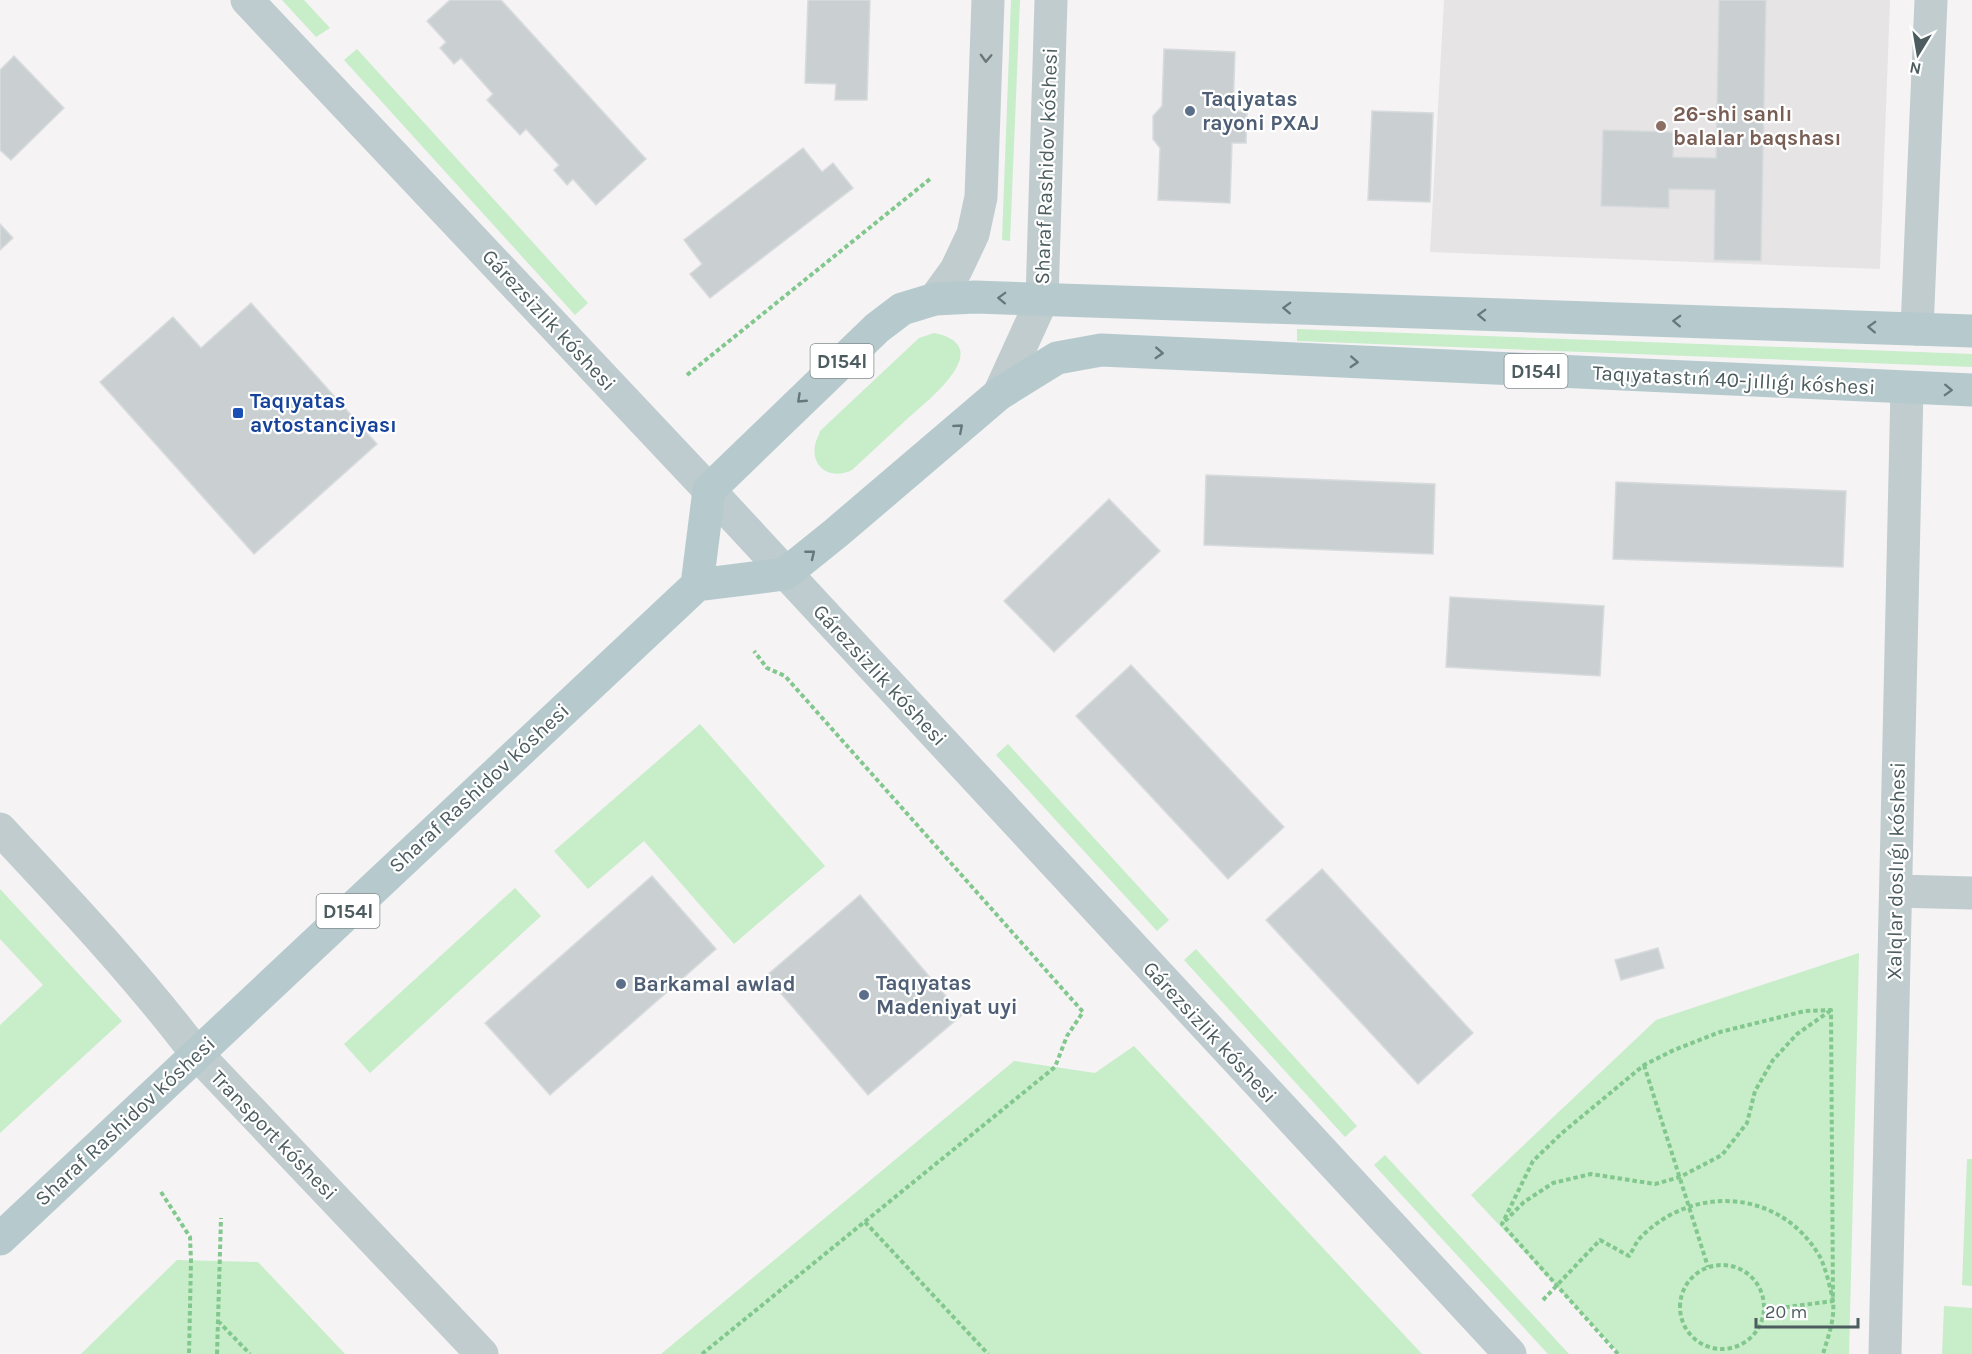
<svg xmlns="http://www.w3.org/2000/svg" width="1972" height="1354" font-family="Karla,sans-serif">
	<rect width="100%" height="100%" fill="#f5f3f4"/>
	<!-- education -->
	<path fill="#e6e4e5" d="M 1444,0 L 1890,0 L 1880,269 L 1430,252 Z"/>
	<!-- green -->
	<path fill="#c7edc9" d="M 282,0 L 304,0 L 330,28 L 316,37 Z
		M 1011,0 L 1020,0 L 1010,241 L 1002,240 Z
		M 357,49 L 588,303 L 575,315 L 344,60 Z
		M 1297,329 L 1972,354 L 1972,367 L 1297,341 Z
		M 934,333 C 999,346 927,401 906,420 C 888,437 870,453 852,470 C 832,480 811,469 815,445 C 816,440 819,435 820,431 L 919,338 Z
		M 700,724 L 825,866 L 734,944 L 644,841 L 588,889 L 554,851 Z
		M 1008,744 L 1169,920 L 1157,931 L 996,755 Z
		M 515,888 L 541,916 L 370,1073 L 344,1044 Z
		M 0,889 L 122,1021 L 0,1133 L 0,1025 L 43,985 L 0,939 Z
		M 1196,949 L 1357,1126 L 1345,1137 L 1184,960 Z
		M 1859,953 L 1849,1354 L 1620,1354 L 1471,1195 L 1656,1020 Z
		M 1134,1046 L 1422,1354 L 661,1354 L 1014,1061 L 1095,1073 Z
		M 1385,1155 L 1569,1354 L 1548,1354 L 1374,1165 Z
		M 1967,1159 L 1972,1159 L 1972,1286 L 1962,1285 Z
		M 177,1260 L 258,1262 L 345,1354 L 81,1354 Z
		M 1944,1306 L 1972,1308 L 1972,1354 L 1942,1354 Z"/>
	<!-- building -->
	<path fill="#cad0d2" stroke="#d8dbdd" stroke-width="1.5" d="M 450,0 L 501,0 L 646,159 L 596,205 L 573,179 L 567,185 L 554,170 L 559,165 L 526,129 L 520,135 L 487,100 L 493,94 L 461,58 L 454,64 L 440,48 L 446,42 L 427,21 Z
		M 808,0 L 870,0 L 867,100 L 835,100 L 836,84 L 805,83 Z
		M 1719,0 L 1766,0 L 1761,261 L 1714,260 L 1715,190 L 1669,189 L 1669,208 L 1601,206 L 1603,130 L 1674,132 L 1673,157 L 1716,158 Z
		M 1164,49 L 1235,52 L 1233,111 L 1247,111 L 1246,143 L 1232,143 L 1230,203 L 1158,200 L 1160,148 L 1153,139 L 1153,116 L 1162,106 Z
		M 14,56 L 64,108 L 11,160 L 0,150 L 0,70 Z
		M 1372,111 L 1433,113 L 1430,202 L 1368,200 Z
		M 803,148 L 822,172 L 833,163 L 853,188 L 710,298 L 690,274 L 702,264 L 684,240 Z
		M 0,224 L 13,238 L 0,250 Z
		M 251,303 L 377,444 L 254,554 L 100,382 L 173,317 L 201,348 Z
		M 1206,475 L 1435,484 L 1433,554 L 1204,545 Z
		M 1616,482 L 1846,491 L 1843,567 L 1613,559 Z
		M 1109,499 L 1160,551 L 1054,652 L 1004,601 Z
		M 1450,597 L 1604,606 L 1600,676 L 1446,667 Z
		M 1131,665 L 1284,827 L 1228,879 L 1076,716 Z
		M 1322,869 L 1473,1033 L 1418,1084 L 1266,920 Z
		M 652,876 L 716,949 L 550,1095 L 485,1023 Z
		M 860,895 L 962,1015 L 868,1095 L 766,976 Z
		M 1658,948 L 1664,968 L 1621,980 L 1615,960 Z"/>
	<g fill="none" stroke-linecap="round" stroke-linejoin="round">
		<!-- path -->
		<path stroke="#82c88e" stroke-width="4" stroke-dasharray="4.5 3" stroke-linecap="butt" d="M 687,375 L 930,179
			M 1644,1065 L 1708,1267
			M 161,1192 L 190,1237 L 191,1261 L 189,1354
			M 1505,1221 L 1524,1202 L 1553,1183 L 1591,1174 L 1655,1184 L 1680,1177 L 1722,1155 L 1747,1123 L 1755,1091 L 1773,1060 L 1797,1034 L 1830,1011
			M 865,1222 L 988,1354
			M1680 1307a42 42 0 1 1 84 0a42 42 0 1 1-84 0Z
			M 1543,1300 L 1600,1240 L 1629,1256 C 1633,1250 1636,1242 1641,1237 C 1694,1183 1782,1190 1820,1257 C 1825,1266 1831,1290 1833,1301 C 1835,1319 1828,1337 1823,1354
			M 218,1321 L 250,1354
			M 217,1354 L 221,1218
			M 702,1354 L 1055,1067 L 1067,1036 L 1083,1012 L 785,676 L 767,668 L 754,651
			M 1618,1354 L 1502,1224 L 1533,1161 L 1562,1133 L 1644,1065 L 1674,1050 L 1720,1032 L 1805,1011 L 1831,1010 L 1833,1301 L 1765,1310"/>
		<!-- street -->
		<path stroke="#c0ccce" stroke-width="33" d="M 935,299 L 956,270 L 973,234 L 981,197 L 988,0
			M 1917,329 L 1931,0
			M 999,394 L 1042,300 L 1051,0
			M 0,829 C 68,902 136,974 196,1053 L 482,1354
			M 1896,891 L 1972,893
			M 1885,1354 L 1907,388"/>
		<!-- secondary -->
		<path stroke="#becccf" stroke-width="33" d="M 247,0 L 709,490 L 1510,1354"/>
		<!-- primary -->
		<path stroke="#b6cace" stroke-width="33" d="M 697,585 L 709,490 L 877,328 L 902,309 L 935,299 L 975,297 L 1972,331
			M 697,585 L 785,574 L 836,533 L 999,394 L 1057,358 L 1101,350 L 1972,390
			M 0,1239 L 697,585"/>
	</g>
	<!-- one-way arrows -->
	<defs><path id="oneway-chevron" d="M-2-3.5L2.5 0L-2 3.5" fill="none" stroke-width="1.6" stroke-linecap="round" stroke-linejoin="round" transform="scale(1.5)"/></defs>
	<use stroke="#69787b" href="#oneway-chevron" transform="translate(986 58) rotate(92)"/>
	<g stroke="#66787b">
		<use href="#oneway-chevron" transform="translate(1002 298) rotate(-178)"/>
		<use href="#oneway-chevron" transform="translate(1287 308) rotate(-178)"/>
		<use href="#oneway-chevron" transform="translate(1482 315) rotate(-178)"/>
		<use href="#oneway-chevron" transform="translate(1677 321) rotate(-178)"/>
		<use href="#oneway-chevron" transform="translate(1872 327) rotate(-178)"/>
		<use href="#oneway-chevron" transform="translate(1159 353) rotate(3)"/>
		<use href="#oneway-chevron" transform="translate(1354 362) rotate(3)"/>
		<use href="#oneway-chevron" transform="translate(1948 390) rotate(2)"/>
		<use href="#oneway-chevron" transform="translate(801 399) rotate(137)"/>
		<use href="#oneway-chevron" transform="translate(959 428) rotate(-41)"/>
		<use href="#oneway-chevron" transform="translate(811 554) rotate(-39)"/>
	</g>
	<!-- markers -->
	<g fill="#5c6f8a" stroke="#fff" stroke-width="2">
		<circle cx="1190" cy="111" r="6"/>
		<circle cx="621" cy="984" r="6"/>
		<circle cx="864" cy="995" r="6"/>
	</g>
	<circle fill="#8d6e63" stroke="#fff" stroke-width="2" cx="1661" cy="126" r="6"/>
	<rect fill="#1a4fb4" stroke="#fff" stroke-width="2" x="232" y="407" width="12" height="12" rx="3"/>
	<g text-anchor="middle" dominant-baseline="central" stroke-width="4.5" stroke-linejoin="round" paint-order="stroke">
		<!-- shield labels -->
		<g fill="#fff" stroke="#828d8f" stroke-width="1.5">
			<rect x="810.5" y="344" width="63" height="34" rx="4.5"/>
			<rect x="1504.5" y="354" width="63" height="34" rx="4.5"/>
			<rect x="316.5" y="894" width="63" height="34" rx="4.5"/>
		</g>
		<g font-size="20" font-weight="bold" fill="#4c5c5f">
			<text x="842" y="361">D154l</text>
			<text x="1536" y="371">D154l</text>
			<text x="348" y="911">D154l</text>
		</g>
		<!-- service labels -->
		<g font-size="21" font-weight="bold" fill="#4e5e75" stroke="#fff" text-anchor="start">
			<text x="1202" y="99">Taqiyatas<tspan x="1202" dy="24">rayoni PXAJ</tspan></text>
			<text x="876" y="983">Taqıyatas<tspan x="876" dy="24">Madeniyat uyi</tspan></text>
			<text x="633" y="984">Barkamal awlad</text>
		</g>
		<!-- education labels -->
		<g font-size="21" font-weight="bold" fill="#785e54" stroke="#fff" text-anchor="start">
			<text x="1673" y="114">26-shi sanlı<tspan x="1673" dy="24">balalar baqshası</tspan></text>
		</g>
		<!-- street labels -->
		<g font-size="21" fill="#4c5c5f" stroke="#fff">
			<text transform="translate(1046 166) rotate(-88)">Sharaf Rashidov kóshesi</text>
			<text transform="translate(549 320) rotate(47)">Gárezsizlik kóshesi</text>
			<text transform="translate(1734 380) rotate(3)">Taqıyatastıń 40-jıllıǵı kóshesi</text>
			<text transform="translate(880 675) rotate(47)">Gárezsizlik kóshesi</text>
			<text transform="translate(479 788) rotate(-43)">Sharaf Rashidov kóshesi</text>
			<text transform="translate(1896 871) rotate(-89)">Xalqlar doslıǵı kóshesi</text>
			<text transform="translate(1210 1032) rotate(47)">Gárezsizlik kóshesi</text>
			<text transform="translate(125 1121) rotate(-43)">Sharaf Rashidov kóshesi</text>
			<text transform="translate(274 1135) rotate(46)">Transport kóshesi</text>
		</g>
		<!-- transit labels -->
		<g font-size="21" font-weight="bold" fill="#164399" stroke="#fff" text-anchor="start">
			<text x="250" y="401">Taqıyatas<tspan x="250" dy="24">avtostanciyası</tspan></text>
		</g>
	</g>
	<!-- north arrow -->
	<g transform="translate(1918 54) rotate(191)" stroke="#ffffff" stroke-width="4.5" paint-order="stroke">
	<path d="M0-4.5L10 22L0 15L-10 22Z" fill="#4c5c5f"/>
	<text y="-9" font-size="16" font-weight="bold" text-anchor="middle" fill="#4c5c5f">N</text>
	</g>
	<!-- scale -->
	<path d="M1756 1318v9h102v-9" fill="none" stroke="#4c5c5f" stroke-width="3"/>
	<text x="1765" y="1318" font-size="18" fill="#4c5c5f" stroke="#ffffff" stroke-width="4.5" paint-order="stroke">20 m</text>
</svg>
